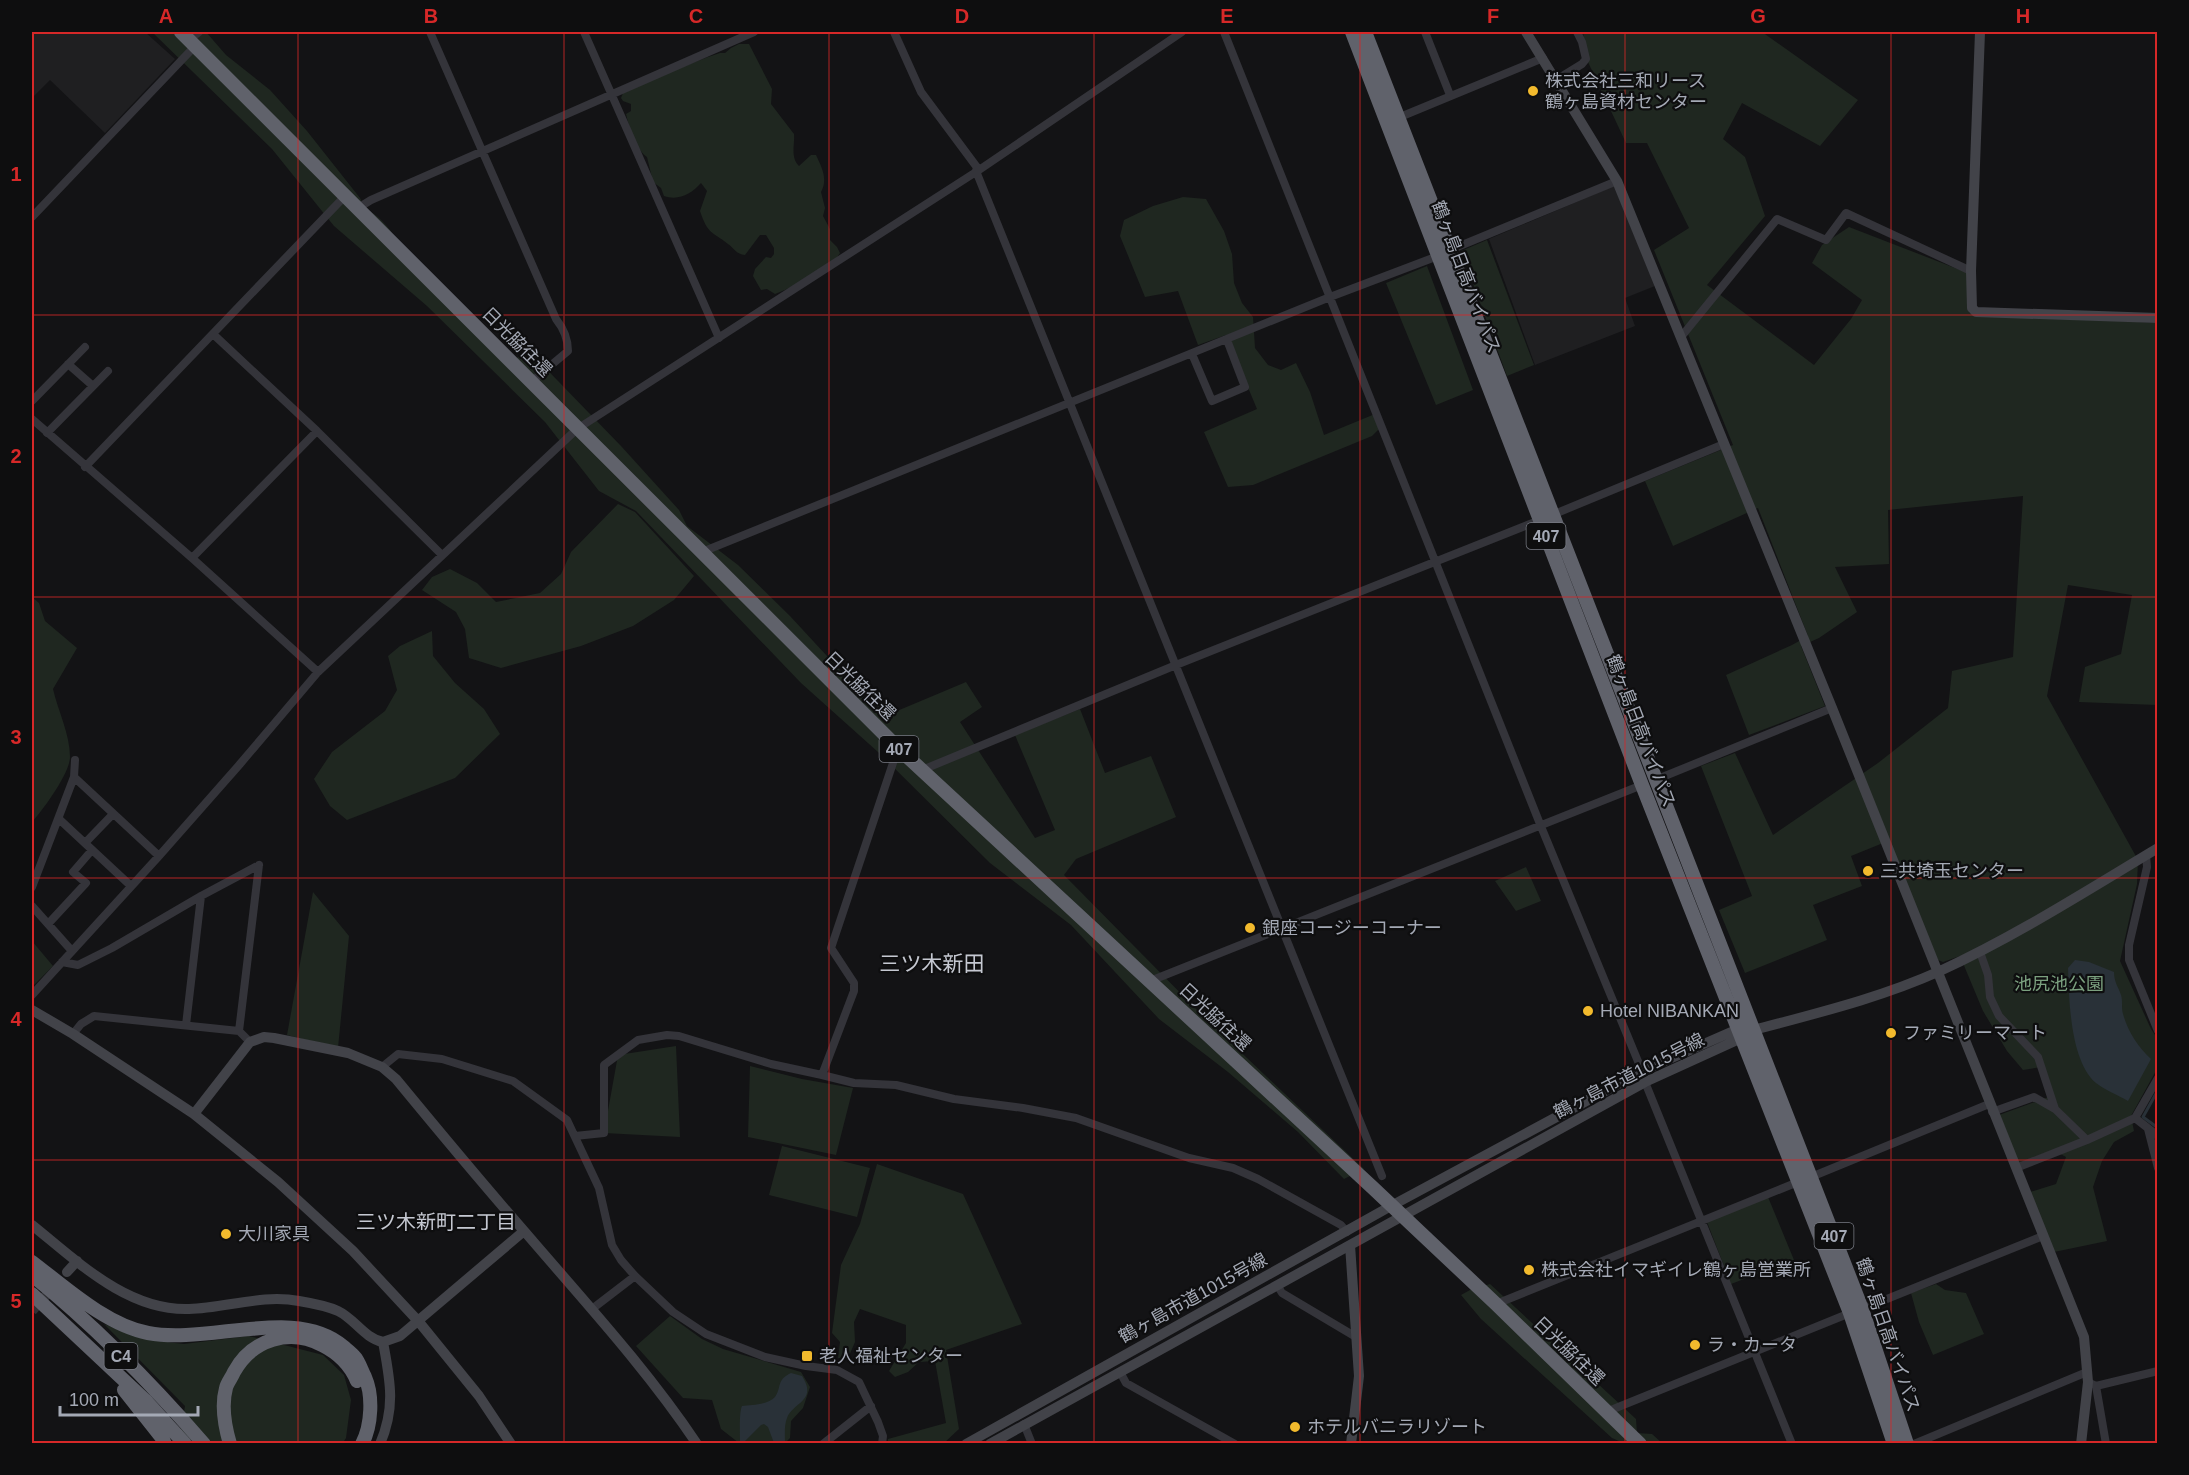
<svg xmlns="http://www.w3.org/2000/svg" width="2189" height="1475" font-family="Helvetica,'Noto Sans JP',sans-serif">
	<rect width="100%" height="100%" fill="#131315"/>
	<!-- built -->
	<path fill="#1f1f21" d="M 32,32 L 145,32 L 175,59 L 105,133 L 50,80 L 32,98 Z
		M 1614,186 L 1655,286 L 1625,298 L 1635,326 L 1535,365 L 1489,239 Z"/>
	<!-- green -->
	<path fill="#1f2720" d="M 152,32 L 206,32 L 226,55 L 270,90 L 307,131 L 360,198 C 368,214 368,208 379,218 C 390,228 398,241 405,254 L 514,360 L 528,350 L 621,446 L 679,510 L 687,526 L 738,565 L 790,616 L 863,695 L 897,711 L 966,682 L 982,707 L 960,722 L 1035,838 L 1055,830 L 1015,735 L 1080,709 L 1105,773 L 1151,756 L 1176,817 L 1076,859 L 1064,875 L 1207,1020 L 1364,1169 L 1344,1179 L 1298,1132 L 1228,1072 L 1159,1019 L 1071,925 L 990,863 L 878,752 L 801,683 L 636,511 L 599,491 L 545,422 L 427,306 L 334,226 L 272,149 Z
		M 1583,32 L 1762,32 L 1858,100 L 1820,146 L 1742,103 L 1723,139 L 1745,157 L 1765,216 L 1707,285 L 1814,365 L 1851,319 L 1862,300 L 1812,263 L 1822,245 L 1849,227 L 1968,273 L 1969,313 L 2157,323 L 2157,705 L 2079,702 L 2085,667 L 2121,654 L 2132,595 L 2068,585 L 2047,696 L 2138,860 L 2137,884 L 2120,961 L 2151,1029 L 2157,1038 L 2157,1069 L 2131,1116 L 2134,1131 L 2114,1142 L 2102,1161 L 2093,1187 L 2107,1241 L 2054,1252 L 2030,1192 L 2056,1184 L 2066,1157 L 2053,1150 L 2019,1163 L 1999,1115 L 2051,1096 L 2041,1067 L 2023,1070 L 2007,1051 L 1983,1011 L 1960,956 L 1943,962 L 1938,960 L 1888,841 L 1851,856 L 1862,886 L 1813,905 L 1827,940 L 1745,973 L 1719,910 L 1752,896 L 1701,766 L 1735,753 L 1773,835 L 1878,763 L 1948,708 L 1952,671 L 2013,657 L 2023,496 L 1888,510 L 1889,564 L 1835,567 L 1857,612 L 1819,638 L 1801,646 L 1825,706 L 1749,735 L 1726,675 L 1792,645 L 1808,636 L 1758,508 L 1673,546 L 1645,481 L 1733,445 L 1654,250 L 1689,228 L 1647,143 L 1626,143 L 1588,62 Z
		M 739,44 L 749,44 L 772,89 L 771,104 L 794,134 C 795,145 790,157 799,166 L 811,155 L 816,155 C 822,168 828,179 821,192 L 825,208 L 823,216 L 830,229 L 830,240 L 837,247 L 840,253 C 832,268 791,288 775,294 L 767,289 L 761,290 L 753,276 L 755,269 L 766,257 L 771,258 L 774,254 L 774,248 L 766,235 L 760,235 L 745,255 C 736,254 735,249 728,244 C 712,231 708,235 700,211 L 707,191 L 701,183 C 691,194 679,201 664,196 L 661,188 L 653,182 L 647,157 C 636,150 629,127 626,114 L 631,111 L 631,104 L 623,101 L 621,98 L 623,93 C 655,79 686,64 720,53 L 725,53 L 731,48 Z
		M 1183,197 L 1206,199 L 1224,231 L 1232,254 L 1234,283 L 1242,303 L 1253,317 L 1255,348 L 1268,365 L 1281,370 L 1296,363 L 1310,392 L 1324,435 L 1375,414 L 1380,428 L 1372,436 L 1253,485 L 1228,487 L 1204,432 L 1257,409 L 1226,335 L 1198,345 L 1178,291 L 1145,297 L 1120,236 L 1124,220 L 1153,206 Z
		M 1487,240 L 1534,365 L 1507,376 L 1461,251 Z
		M 1427,266 L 1473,390 L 1436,405 L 1386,283 Z
		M 618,504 L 635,512 L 694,576 L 674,600 L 633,626 L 581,646 L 501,668 L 469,658 L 465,629 L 456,612 L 422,590 L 432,577 L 450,569 L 477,583 L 496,602 L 540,593 L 561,574 L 571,552 Z
		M 32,597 L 39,603 L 45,621 L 77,648 L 53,689 C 58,711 70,734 70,757 C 70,773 43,810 32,822 Z
		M 432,631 L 433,656 L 455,683 L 484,709 L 500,734 L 455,778 L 347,820 L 330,806 L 314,779 L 332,752 L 385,711 L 397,690 L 388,656 L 400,646 Z
		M 1526,867 L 1541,901 L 1516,911 L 1495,881 Z
		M 313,892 L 349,936 L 338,1048 L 287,1035 Z
		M 32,941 L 53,966 L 32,987 Z
		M 676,1046 L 680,1137 L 604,1133 L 618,1055 Z
		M 750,1066 L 802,1079 L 853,1088 L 836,1155 L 748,1137 Z
		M 782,1146 L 870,1168 L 857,1217 L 769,1195 Z
		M 877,1164 L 963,1194 L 1022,1324 L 946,1350 L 959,1429 L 944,1443 L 888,1443 L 888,1439 L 946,1423 L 935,1361 L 919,1362 L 908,1372 L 895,1377 L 889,1371 L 906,1343 L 906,1325 L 860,1309 L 854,1322 L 855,1342 L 848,1358 L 838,1358 L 840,1342 L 832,1333 L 841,1265 L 860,1224 Z
		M 1768,1197 L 1794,1260 L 1731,1284 L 1707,1222 Z
		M 1490,1284 L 1636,1419 L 1637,1433 L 1652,1434 L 1662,1443 L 1620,1443 L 1619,1441 L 1612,1438 L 1481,1319 L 1461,1295 L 1470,1290 Z
		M 1936,1284 L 1945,1290 L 1966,1293 L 1984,1334 L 1933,1355 L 1919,1322 L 1911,1293 Z
		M 670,1316 L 702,1339 L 723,1349 L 801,1372 L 810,1387 L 803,1408 L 791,1421 L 790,1438 L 785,1443 L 739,1443 L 721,1429 L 712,1400 L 683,1398 L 636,1346 Z
		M 104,1324 L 149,1340 L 184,1344 L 249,1336 L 323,1355 L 344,1375 L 351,1400 L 346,1438 L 342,1444 L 179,1443 L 185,1406 Z"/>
	<!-- water -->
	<path fill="#293138" d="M 2075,960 L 2089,962 L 2114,972 C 2114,982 2118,986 2121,995 C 2123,1001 2121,1008 2123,1014 C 2128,1032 2138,1047 2151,1059 L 2128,1101 C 2118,1095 2105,1090 2096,1083 C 2070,1061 2069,999 2068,968 Z
		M 791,1373 L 802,1376 C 818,1401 793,1402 787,1418 C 784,1425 785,1436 785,1443 L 774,1443 L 768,1427 L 764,1424 L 761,1425 L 744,1442 L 740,1442 C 740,1434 739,1412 742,1406 C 751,1405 768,1405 775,1397 C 782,1387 776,1380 791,1373 Z"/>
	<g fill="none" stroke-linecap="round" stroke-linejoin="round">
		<!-- stream -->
		<path stroke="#293138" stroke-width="3" d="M 2158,1090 L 2143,1117 L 2158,1128"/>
		<!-- secondary-tunnel -->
		<path stroke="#303135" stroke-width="10" stroke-dasharray="10 5" stroke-linecap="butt" d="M 32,1311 L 56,1284"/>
		<!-- street -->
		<path stroke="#34343a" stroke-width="8" d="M 430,32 L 556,319 C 564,329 568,338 568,351 L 531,382
			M 584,32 L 719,338
			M 894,32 L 921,92 L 979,170
			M 1224,32 L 1540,824 L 1642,1071
			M 1425,32 L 1450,95
			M 190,39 L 199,32
			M 1556,80 L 1582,64 L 1586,59 L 1582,42 L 1577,32
			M 1400,117 L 1543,58
			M 976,171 L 1382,1176
			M 358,208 L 371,200 L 754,32
			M 32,217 L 196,45
			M 1450,250 L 1617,181
			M 213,334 L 317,431 L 442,555
			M 1681,337 L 1777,219 L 1826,240 L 1846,213 L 1971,271
			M 1192,354 L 1212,401 L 1245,387 L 1227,340
			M 68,364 L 93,386
			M 32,401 L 85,347
			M 32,419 L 192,558 L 318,672
			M 47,433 L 108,371
			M 85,467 L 346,195
			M 1552,515 L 1724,444
			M 702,552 L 1330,297 L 1438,256
			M 192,558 L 317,431
			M 898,748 L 831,948 L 854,983 L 854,991 L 822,1075 L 854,1083 L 896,1085 L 954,1099 L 1023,1108 L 1076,1118 L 1189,1158 L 1233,1168 L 1258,1179 L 1341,1225 L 1347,1232
			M 922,770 L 1176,665 L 1540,520
			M 74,777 L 159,856
			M 1655,780 L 1832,708
			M 59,819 L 131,886
			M 85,843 L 113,814
			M 2146,855 L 2147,867 L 2129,945 L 2129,960 L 2158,1031
			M 32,887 L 74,777 L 75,760
			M 32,906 L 72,951
			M 48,924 L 86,883 L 73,872 L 92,850
			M 1980,952 L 1988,975 L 1990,997 L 1999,1016 L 2038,1057 L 2055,1109 L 2087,1140
			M 62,962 L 78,965 L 112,948 L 201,896 L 259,865
			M 1150,981 L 1642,785
			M 32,995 L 159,856 L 240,764 L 318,672 L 577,429 L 979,170 L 1182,32
			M 186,1025 L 201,896
			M 239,1031 L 259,865
			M 73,1034 L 81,1024 L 94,1016 L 239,1031 L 250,1042
			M 382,1067 L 398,1054 L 442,1059 L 513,1081 L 567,1120 L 599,1188 L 612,1245 L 621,1260 L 635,1276 L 673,1312 L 706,1334 L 765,1357 L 806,1366 L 837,1370 L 859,1382 L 878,1422 L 883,1436 L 882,1444
			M 1645,1082 L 1792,1444
			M 1992,1112 L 2034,1097 L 2055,1109
			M 2135,1118 L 2158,1078
			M 2148,1129 L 2158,1168
			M 575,1136 L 604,1133 L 604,1065 L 638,1040 L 667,1035 L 679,1036 L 771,1064 L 822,1075
			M 2016,1168 L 2087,1140 L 2135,1118 L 2158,1136
			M 1811,1177 L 1989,1104
			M 1277,1285 L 1282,1293 L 1356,1337
			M 1496,1304 L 1798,1182
			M 592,1309 L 635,1276
			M 1862,1309 L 2043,1236
			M 1120,1372 L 1126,1383 L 1235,1444
			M 2088,1382 L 2096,1386 L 2106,1444
			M 2096,1386 L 2158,1371
			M 1606,1412 L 1850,1313
			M 1024,1424 L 1032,1444
			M 823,1444 L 871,1406
			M 1914,1444 L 2087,1372"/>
		<!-- secondary -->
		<path stroke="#424349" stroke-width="10" d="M 1526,32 L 1617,181 L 1832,708 L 2084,1337 L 2088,1382 L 2081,1444
			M 1980,32 L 1971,271 L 1972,308 L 1976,312 L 2158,318
			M 32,1010 L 73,1034 L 194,1114 L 278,1182 L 353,1251 L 419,1322 L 479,1396 L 511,1444
			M 194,1114 L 250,1042 L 264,1037 L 274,1038 L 348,1053 L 382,1067 L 396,1079 C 438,1130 481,1182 525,1232 C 584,1301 646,1368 697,1444
			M 32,1225 C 77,1261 127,1311 189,1309 C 226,1308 262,1294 299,1301 C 311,1303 327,1306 338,1311 C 355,1319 364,1338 383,1342 C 390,1380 396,1407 380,1444
			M 1350,1245 L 1359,1376 L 1351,1444
			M 67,1272 L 77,1261
			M 383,1342 L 400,1336 L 524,1231
			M 966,1444 L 1391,1206 L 1642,1071 L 1738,1029 L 1754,1030 C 1817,1013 1880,998 1940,971 C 2016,936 2086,891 2158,848
			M 990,1444 L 1645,1082 L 1746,1036"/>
		<!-- highway -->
		<path stroke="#60626b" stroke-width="14" d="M 181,32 L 898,748 L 1372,1187 L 1496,1304 L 1640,1444
			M 1352,32 L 1642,785 L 1850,1313 L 1894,1444
			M 1365,32 L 1862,1309 L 1907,1444
			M 32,1262 C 65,1287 106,1325 148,1333 C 209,1345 296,1305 344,1347 C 348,1351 354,1355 357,1360 C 360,1365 362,1371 365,1377 C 373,1395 372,1425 362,1444
			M 32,1275 C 94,1325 151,1383 204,1444
			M 32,1294 L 145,1400 L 185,1444
			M 124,1390 L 162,1438 L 165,1444
			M 230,1444 C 225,1427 221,1406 226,1388 C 227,1383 232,1377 234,1372 C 252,1339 290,1328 322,1345 C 338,1353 350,1364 357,1381"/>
	</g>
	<!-- grid -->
	<path fill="none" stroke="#d62828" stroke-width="1.5" stroke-opacity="0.55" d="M 298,32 L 298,1444M 564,32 L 564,1444M 829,32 L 829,1444M 1094,32 L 1094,1444M 1360,32 L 1360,1444M 1625,32 L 1625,1444M 1891,32 L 1891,1444M 32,315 L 2158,315M 32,597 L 2158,597M 32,878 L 2158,878M 32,1160 L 2158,1160"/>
	<!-- markers -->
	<g fill="#f2ba2d" stroke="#0e0e0f" stroke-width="2">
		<circle cx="1533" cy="91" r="6"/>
		<circle cx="1868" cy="871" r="6"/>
		<circle cx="1250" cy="928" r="6"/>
		<circle cx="1588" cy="1011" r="6"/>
		<circle cx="1891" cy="1033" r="6"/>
		<circle cx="226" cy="1234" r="6"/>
		<circle cx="1529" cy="1270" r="6"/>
		<circle cx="1695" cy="1345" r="6"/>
		<rect x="801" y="1350" width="12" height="12" rx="3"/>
		<circle cx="1295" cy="1427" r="6"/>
	</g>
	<g text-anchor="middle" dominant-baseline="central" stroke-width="4.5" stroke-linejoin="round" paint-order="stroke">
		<!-- shield labels -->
		<g fill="#0e0e0f" stroke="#777a83" stroke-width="1.5">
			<rect x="1526.5" y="523" width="39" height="26" rx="4.5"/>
			<rect x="879.5" y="736" width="39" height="26" rx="4.5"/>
			<rect x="1814.5" y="1223" width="39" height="26" rx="4.5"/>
			<rect x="104.5" y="1343" width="33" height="26" rx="4.5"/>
		</g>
		<g font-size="16" font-weight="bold" fill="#a4a9b5">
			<text x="1546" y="536">407</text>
			<text x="899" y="749">407</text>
			<text x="1834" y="1236">407</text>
			<text x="121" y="1356">C4</text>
		</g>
		<!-- poi labels -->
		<g font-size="18" fill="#a4a9b5" stroke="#0e0e0f" text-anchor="start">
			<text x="1545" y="81">株式会社三和リース<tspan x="1545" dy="21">鶴ヶ島資材センター</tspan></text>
			<text x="1880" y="871">三共埼玉センター</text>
			<text x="1262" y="928">銀座コージーコーナー</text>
			<text x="1600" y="1011">Hotel NIBANKAN</text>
			<text x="1903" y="1033">ファミリーマート</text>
			<text x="238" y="1234">大川家具</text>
			<text x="1541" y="1270">株式会社イマギイレ鶴ヶ島営業所</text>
			<text x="1707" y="1345">ラ・カータ</text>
			<text x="819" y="1356">老人福祉センター</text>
			<text x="1307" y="1427">ホテルバニラリゾート</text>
		</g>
		<!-- street labels -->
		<g font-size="18" fill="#a4a9b5" stroke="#0e0e0f">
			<text transform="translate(1466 277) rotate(69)">鶴ヶ島日高バイパス</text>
			<text transform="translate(517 342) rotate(45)">日光脇往還</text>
			<text transform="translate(860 686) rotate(44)">日光脇往還</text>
			<text transform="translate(1641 731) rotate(69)">鶴ヶ島日高バイパス</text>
			<text transform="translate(1215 1017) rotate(43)">日光脇往還</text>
			<text transform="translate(1629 1076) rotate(-27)">鶴ヶ島市道1015号線</text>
			<text transform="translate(1193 1298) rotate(-29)">鶴ヶ島市道1015号線</text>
			<text transform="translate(1888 1335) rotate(71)">鶴ヶ島日高バイパス</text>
			<text transform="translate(1569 1351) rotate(44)">日光脇往還</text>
		</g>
		<!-- park labels -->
		<g font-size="18" fill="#7ba07f" stroke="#0e0e0f">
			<text x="2059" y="984">池尻池公園</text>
		</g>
		<!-- neighbourhood labels -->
		<g font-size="20" fill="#c5c8d1" stroke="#0e0e0f">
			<text x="436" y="1222">三ツ木新町二丁目</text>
		</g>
		<!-- quarter labels -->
		<g font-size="21" fill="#c5c8d1" stroke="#0e0e0f">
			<text x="932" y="963">三ツ木新田</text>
		</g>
	</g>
	<!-- border -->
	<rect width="2189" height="1475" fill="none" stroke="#0e0e0f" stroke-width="66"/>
	<!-- scale -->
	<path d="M60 1406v9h138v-9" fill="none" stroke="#a4a9b5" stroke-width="3"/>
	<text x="69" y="1406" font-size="18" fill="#a4a9b5" stroke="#0e0e0f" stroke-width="4.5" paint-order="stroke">100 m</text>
	<rect x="33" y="33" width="2123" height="1409" fill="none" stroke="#d62828" stroke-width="2"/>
	<g font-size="20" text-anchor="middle" font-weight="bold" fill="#d62828">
		<text x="166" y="23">A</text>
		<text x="431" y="23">B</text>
		<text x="696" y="23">C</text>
		<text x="962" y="23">D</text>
		<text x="1227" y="23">E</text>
		<text x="1493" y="23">F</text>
		<text x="1758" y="23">G</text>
		<text x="2023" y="23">H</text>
		<text x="16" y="181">1</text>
		<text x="16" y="463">2</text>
		<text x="16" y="744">3</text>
		<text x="16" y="1026">4</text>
		<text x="16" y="1308">5</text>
	</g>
</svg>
